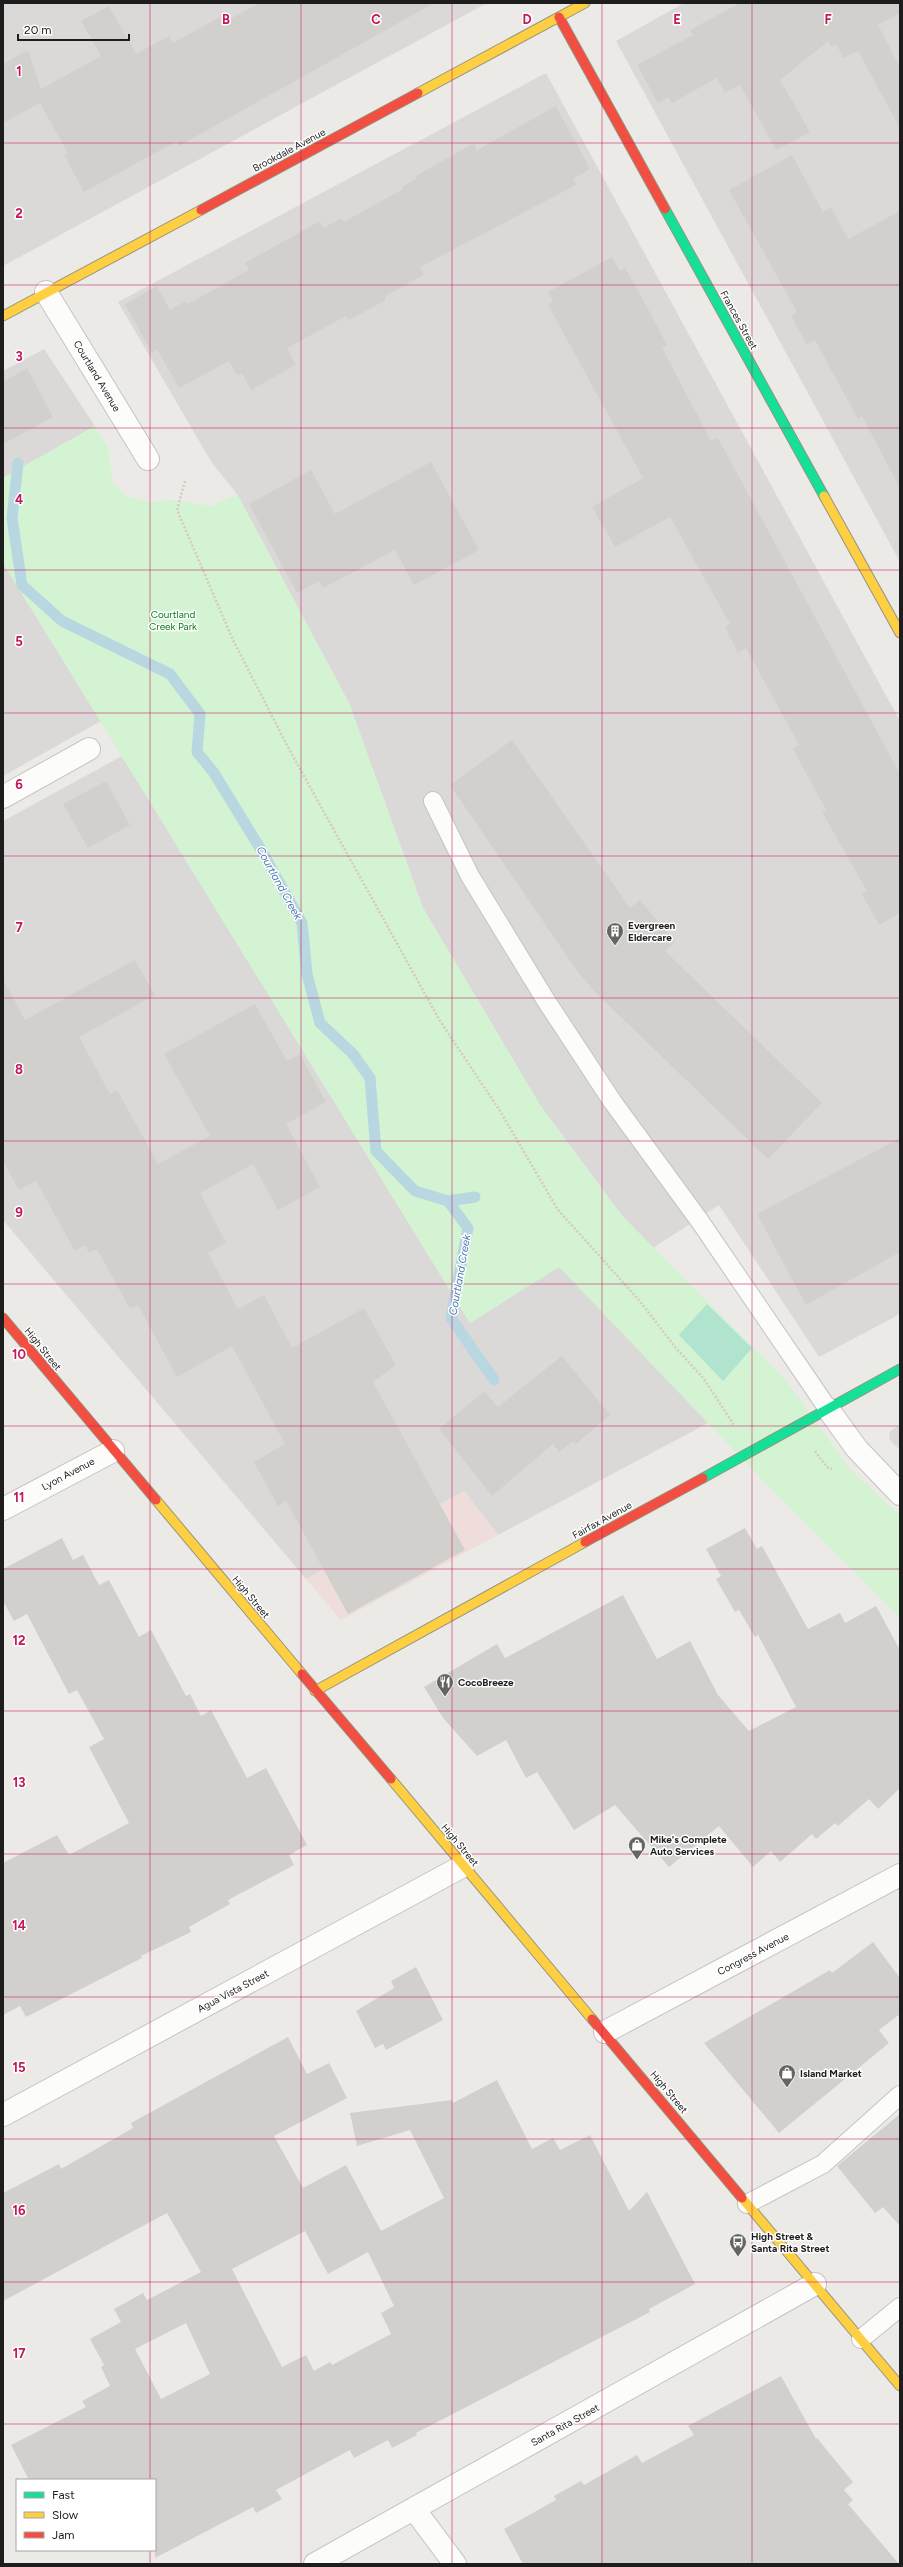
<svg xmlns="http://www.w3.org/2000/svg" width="903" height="2567" font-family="Figtree,sans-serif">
	<rect width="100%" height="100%" fill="#eceae6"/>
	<!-- residential -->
	<path fill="#dbd9d7" d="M 3,3 L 487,3 L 3,266 Z
		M 684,3 L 900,3 L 900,562 L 616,41 Z
		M 546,73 L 900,721 L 900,1314 L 819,1357 L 719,1205 L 653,1248 L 623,1217 L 540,1105 L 423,908 L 349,703 L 237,494 L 212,463 L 118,302 Z
		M 44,349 L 95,426 L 3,478 L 3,371 Z
		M 3,563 L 101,721 L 3,776 Z
		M 122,756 L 470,1323 L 559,1266 L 708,1423 L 498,1535 L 464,1491 L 306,1579 L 3,1220 L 3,821 Z
		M 900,1425 L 900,1450 L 889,1439 L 890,1431 Z"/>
	<!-- commercial -->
	<path fill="#eeddda" d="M 464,1491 L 498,1535 L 341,1620 L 306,1579 Z"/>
	<!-- park -->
	<path fill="#d3f3d3" d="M 95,426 L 108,448 L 113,483 L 128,497 L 151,502 L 173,500 L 211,506 L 237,494 L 349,703 L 423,908 L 540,1105 L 623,1217 L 785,1379 L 850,1469 L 900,1516 L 900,1617 L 775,1493 L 559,1267 L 470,1323 L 3,563 L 3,478 Z"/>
	<!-- pitch -->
	<path fill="#b0e4cf" d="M 707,1304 L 752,1348 L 723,1381 L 679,1335 Z"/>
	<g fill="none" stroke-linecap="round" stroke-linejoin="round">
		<!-- stream -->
		<path stroke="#b8d7e0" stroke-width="11" d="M 18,463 L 12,518 L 22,585 L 62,621 L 170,674 L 200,714 L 197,752 L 214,773 L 260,848 L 302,923 L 307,974 L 320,1023 L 353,1054 L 370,1078 L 376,1151 L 415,1191 L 448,1201 L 468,1228 L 451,1318 L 494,1380
			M 448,1201 L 475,1197"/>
	</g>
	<!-- building -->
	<path fill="#d2d0cd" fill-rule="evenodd" d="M 259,3 L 434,3 L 179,146 L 177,141 L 84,192 L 64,155 L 68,153 L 40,103 L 3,123 L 3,64 L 28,50 L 41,89 L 101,56 L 81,21 L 109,6 L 136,54 L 169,36 L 173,43 L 227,13 L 230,19 Z
		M 740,3 L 900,3 L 900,13 L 878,25 L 900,68 L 900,128 L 858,51 L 844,58 L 836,44 L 831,47 L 828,41 L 780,80 L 810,132 L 776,150 L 740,85 L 725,93 L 717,78 L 672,103 L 669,97 L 658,103 L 637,65 L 693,35 L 690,30 Z
		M 556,106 L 590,169 L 573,179 L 576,185 L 420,267 L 424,275 L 385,296 L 386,300 L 349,320 L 346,316 L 287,348 L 296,365 L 251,390 L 242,373 L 237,375 L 229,361 L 179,388 L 157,349 L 152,353 L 125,304 L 157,286 L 170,310 L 186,301 L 188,304 L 249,270 L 245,263 L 320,221 L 323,228 L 342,218 L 344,222 L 403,189 L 402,187 L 417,178 L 416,176 L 474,143 L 477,150 Z
		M 792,155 L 823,212 L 831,207 L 848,239 L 900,211 L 900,488 L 862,416 L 858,419 L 815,340 L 807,345 L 791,316 L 797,312 L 729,190 Z
		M 612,257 L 620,271 L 625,268 L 647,307 L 667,345 L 662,348 L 711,441 L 718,438 L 900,774 L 900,913 L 879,925 L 862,894 L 867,891 L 822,812 L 826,810 L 793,749 L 799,745 L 746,648 L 738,653 L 725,627 L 730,624 L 670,517 L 615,547 L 592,507 L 643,478 L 548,305 L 553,302 L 548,292 Z
		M 27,368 L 53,417 L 3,444 L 3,382 Z
		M 431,462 L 479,550 L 414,585 L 395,550 L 323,588 L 319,581 L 297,593 L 249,504 L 311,470 L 335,514 Z
		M 512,740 L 630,908 L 640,900 L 675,942 L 665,951 L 822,1103 L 768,1159 L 596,993 L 577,971 L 450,785 Z
		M 106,781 L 130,825 L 88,848 L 63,804 Z
		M 135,960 L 155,995 L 79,1037 L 110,1094 L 117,1090 L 158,1164 L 210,1136 L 164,1054 L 255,1004 L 287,1061 L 300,1054 L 326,1102 L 286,1124 L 320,1187 L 278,1210 L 253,1164 L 200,1193 L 226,1243 L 208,1253 L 238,1309 L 264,1295 L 292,1348 L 364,1308 L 396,1365 L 373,1382 L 465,1550 L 348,1614 L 286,1501 L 278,1506 L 254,1462 L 285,1444 L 232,1346 L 177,1377 L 138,1305 L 130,1309 L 97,1249 L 89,1253 L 85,1245 L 75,1251 L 36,1181 L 19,1190 L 3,1161 L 3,979 L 25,1020 Z
		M 900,1138 L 900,1252 L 806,1305 L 757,1214 Z
		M 562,1356 L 610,1415 L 576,1444 L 573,1441 L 559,1452 L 553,1444 L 492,1496 L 439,1429 L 484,1391 L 498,1407 Z
		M 745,1528 L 757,1549 L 762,1546 L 808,1629 L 840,1613 L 845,1623 L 876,1606 L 900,1650 L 900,1788 L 878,1809 L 869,1799 L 838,1826 L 835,1823 L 816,1839 L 812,1834 L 780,1862 L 771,1851 L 753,1867 L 719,1826 L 669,1867 L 615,1805 L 574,1830 L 537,1772 L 526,1778 L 506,1740 L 477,1756 L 443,1718 L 424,1687 L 497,1644 L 505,1658 L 623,1595 L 657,1659 L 690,1641 L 718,1695 L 749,1731 L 796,1707 L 758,1635 L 755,1637 L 739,1610 L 735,1612 L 716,1579 L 721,1576 L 706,1549 Z
		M 62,1538 L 73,1560 L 83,1555 L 99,1585 L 109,1580 L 139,1637 L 151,1630 L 186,1696 L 190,1694 L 201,1716 L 211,1710 L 247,1778 L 266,1768 L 307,1845 L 289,1855 L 294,1865 L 228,1900 L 230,1904 L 189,1927 L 191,1932 L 141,1956 L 142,1958 L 26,2017 L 20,2006 L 3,2015 L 3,1863 L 57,1835 L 69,1855 L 129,1823 L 89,1747 L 104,1739 L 77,1690 L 69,1694 L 27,1614 L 14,1621 L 3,1601 L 3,1569 Z
		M 873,1942 L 900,1978 L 900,2014 L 879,2030 L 889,2043 L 779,2133 L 704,2043 L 830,1970 L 832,1973 Z
		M 416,1967 L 443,2020 L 386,2050 L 383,2044 L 375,2048 L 356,2011 L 394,1988 L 391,1981 Z
		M 288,2037 L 307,2074 L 329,2063 L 347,2098 L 274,2136 L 303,2188 L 346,2165 L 381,2231 L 444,2198 L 410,2130 L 357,2146 L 350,2113 L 452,2100 L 453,2103 L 497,2080 L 532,2149 L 553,2138 L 560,2150 L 590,2135 L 629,2211 L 647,2192 L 695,2284 L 649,2309 L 650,2312 L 416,2433 L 417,2435 L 392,2448 L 388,2440 L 354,2458 L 350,2450 L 276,2490 L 282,2499 L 256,2513 L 253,2507 L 155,2558 L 155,2480 L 29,2480 L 11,2445 L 86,2407 L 82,2401 L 110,2386 L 101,2367 L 104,2365 L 90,2339 L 121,2322 L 114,2309 L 143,2293 L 147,2300 L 201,2272 L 167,2213 L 3,2301 L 3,2193 L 59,2164 L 61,2169 L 133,2128 L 131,2123 ZM 305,2231 L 328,2274 L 368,2252 L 394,2306 L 381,2313 L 391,2334 L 332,2365 L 330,2362 L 314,2371 L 306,2355 L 282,2367 L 232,2269 ZM 186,2323 L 210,2374 L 161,2399 L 135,2349 Z
		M 900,2114 L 900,2226 L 883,2207 L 875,2213 L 837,2166 Z
		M 781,2376 L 816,2439 L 817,2438 L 853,2482 L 844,2490 L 853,2500 L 848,2504 L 899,2564 L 523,2564 L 504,2529 L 556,2500 L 554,2496 L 581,2481 L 584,2485 L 637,2455 L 642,2463 L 694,2435 L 688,2426 Z"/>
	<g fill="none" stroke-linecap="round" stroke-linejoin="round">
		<!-- lane casing -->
		<g stroke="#c4c4c2" stroke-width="20">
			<path id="lane" d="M 433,801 L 470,876 L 545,999 L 612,1101 L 699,1220 L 828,1409
				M 747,2204 L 823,2164 L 900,2095
				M 861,2339 L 900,2307"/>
		</g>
		<!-- street casing -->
		<g stroke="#c4c4c2" stroke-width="24">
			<path id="street" d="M 46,292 L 148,459
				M 3,797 L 89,749
				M 828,1409 L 857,1449 L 900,1494
				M 3,1509 L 113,1451
				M 605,2032 L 900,1875
				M 3,2115 L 463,1866
				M 414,2509 L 455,2564
				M 315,2564 L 815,2284"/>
		</g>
		<!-- fast casing -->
		<g stroke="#93967e" stroke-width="11">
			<path id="fast" d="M 665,209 L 824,496
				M 703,1478 L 900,1369"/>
		</g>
		<!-- slow casing -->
		<g stroke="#93967e" stroke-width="11">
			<path id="slow" d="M 418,93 L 585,3
				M 3,316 L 201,210
				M 824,496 L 900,633
				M 156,1500 L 302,1674
				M 315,1691 L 585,1542
				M 391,1779 L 592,2019
				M 742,2198 L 900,2386"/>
		</g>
		<!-- jam casing -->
		<g stroke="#93967e" stroke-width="11">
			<path id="jam" d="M 559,17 L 665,209
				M 201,210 L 418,93
				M 3,1318 L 156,1500
				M 585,1542 L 703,1478
				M 302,1674 L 391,1779
				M 592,2019 L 742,2198"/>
		</g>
		<!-- path -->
		<path stroke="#d7c8c5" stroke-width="2.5" stroke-dasharray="2 2" stroke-linecap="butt" d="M 185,481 L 177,510 L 233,640 L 289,749 L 440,1021 L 500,1111 L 558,1210 L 639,1300 L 675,1347 L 704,1379 L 734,1425
			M 815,1451 L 827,1467 L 832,1469"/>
		<!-- lane -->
		<use href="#lane" stroke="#fcfcfb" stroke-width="18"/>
		<!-- street -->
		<use href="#street" stroke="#fcfcfb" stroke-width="22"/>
		<!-- fast -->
		<use href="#fast" stroke="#16e098" stroke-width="9"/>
		<!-- slow -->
		<use href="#slow" stroke="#ffcf43" stroke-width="9"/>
		<!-- jam -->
		<use href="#jam" stroke="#f24e42" stroke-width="9"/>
	</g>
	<!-- grid -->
	<path fill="none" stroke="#c2185b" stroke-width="1" stroke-opacity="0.55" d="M 150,3 L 150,2480M 301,3 L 301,2564M 452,3 L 452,2564M 602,3 L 602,2564M 752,3 L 752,2564M 3,143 L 900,143M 3,285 L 900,285M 3,428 L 900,428M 3,570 L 900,570M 3,713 L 900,713M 3,856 L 900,856M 3,998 L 900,998M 3,1141 L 900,1141M 3,1284 L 900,1284M 3,1426 L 900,1426M 3,1569 L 900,1569M 3,1711 L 900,1711M 3,1854 L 900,1854M 3,1997 L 900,1997M 3,2139 L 900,2139M 3,2282 L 900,2282M 3,2424 L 900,2424M 150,2550 L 150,2564"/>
	<!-- icons -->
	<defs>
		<g id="building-pin" transform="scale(0.9)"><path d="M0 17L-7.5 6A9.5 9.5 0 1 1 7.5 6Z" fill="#656563" stroke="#fff"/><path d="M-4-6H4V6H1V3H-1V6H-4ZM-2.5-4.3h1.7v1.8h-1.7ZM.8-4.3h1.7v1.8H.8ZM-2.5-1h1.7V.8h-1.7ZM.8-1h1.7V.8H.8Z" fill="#fff"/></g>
		<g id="restaurant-pin" transform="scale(0.9)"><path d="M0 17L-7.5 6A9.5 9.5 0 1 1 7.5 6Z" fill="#656563" stroke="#fff"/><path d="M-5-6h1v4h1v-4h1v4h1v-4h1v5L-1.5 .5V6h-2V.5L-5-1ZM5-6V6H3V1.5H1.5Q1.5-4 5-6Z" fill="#fff"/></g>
		<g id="shop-pin" transform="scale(0.9)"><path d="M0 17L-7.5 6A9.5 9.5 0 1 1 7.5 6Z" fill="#656563" stroke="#fff"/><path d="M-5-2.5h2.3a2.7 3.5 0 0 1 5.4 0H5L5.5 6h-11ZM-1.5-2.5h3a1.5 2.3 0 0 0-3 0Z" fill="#fff"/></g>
		<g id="bus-pin" transform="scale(0.9)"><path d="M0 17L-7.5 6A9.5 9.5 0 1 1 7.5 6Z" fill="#656563" stroke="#fff"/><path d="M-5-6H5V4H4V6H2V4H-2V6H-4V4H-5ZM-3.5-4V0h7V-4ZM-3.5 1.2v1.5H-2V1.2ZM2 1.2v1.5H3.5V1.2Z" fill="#fff"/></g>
	</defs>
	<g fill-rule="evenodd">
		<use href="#building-pin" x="615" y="931"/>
		<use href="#restaurant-pin" x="445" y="1682"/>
		<use href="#shop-pin" x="637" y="1845"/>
		<use href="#shop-pin" x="787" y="2073"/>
		<use href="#bus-pin" x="738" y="2242"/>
	</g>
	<g text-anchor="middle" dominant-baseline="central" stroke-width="3" stroke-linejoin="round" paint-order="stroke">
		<!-- street labels -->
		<g font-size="10" fill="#1d1d1d" stroke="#fff">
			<text transform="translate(289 150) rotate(-28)">Brookdale Avenue</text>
			<text transform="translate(739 320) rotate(61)">Frances Street</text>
			<text transform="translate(97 376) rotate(59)">Courtland Avenue</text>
			<text transform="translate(43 1349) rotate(51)">High Street</text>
			<text transform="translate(68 1474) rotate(-28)">Lyon Avenue</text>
			<text transform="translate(602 1520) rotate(-29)">Fairfax Avenue</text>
			<text transform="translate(251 1597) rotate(50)">High Street</text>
			<text transform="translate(460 1845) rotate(50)">High Street</text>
			<text transform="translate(753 1954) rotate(-28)">Congress Avenue</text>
			<text transform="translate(233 1991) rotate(-28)">Agua Vista Street</text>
			<text transform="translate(669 2092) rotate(50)">High Street</text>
			<text transform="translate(565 2425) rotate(-29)">Santa Rita Street</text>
		</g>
		<!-- park labels -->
		<g font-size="10" fill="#097d15" stroke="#fff">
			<text x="173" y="614">Courtland<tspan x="173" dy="12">Creek Park</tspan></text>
		</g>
		<!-- poi labels -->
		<g font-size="10" font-weight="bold" fill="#1d1d1d" stroke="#fff" text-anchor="start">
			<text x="628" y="925">Evergreen<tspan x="628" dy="12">Eldercare</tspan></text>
			<text x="458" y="1682">CocoBreeze</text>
			<text x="650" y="1839">Mike's Complete<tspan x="650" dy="12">Auto Services</tspan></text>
			<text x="800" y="2073">Island Market</text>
			<text x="751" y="2236">High Street &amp;<tspan x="751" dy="12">Santa Rita Street</tspan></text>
		</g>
		<!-- water labels -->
		<g font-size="11" font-style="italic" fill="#4879af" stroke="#fff">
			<text transform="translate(279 883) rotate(61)">Courtland Creek</text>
			<text transform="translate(460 1275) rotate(-80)">Courtland Creek</text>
		</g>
	</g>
	<g font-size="13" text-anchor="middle" font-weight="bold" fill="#c2185b" stroke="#fff" stroke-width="3" stroke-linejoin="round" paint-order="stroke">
		<text x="226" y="24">B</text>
		<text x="376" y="24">C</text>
		<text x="527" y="24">D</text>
		<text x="677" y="24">E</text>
		<text x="828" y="24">F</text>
		<text x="19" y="76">1</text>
		<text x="19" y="218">2</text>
		<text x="19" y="361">3</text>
		<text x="19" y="504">4</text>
		<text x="19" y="646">5</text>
		<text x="19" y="789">6</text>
		<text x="19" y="932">7</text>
		<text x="19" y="1074">8</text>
		<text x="19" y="1217">9</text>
		<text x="19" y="1359">10</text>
		<text x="19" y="1502">11</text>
		<text x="19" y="1645">12</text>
		<text x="19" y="1787">13</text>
		<text x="19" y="1930">14</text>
		<text x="19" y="2072">15</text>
		<text x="19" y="2215">16</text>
		<text x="19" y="2358">17</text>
	</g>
	<!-- border -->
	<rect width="903" height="2567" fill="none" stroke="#1d1d1d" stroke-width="8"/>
	<!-- legend -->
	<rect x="16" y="2479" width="140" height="72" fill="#ffffff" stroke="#a5a5a5"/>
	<rect x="24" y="2492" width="20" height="6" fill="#16e098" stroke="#a5a5a5"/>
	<text x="52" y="2499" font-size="12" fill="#1d1d1d">Fast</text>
	<rect x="24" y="2512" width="20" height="6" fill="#ffcf43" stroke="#a5a5a5"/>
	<text x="52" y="2519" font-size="12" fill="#1d1d1d">Slow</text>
	<rect x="24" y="2532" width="20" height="6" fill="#f24e42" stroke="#a5a5a5"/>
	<text x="52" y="2539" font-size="12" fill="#1d1d1d">Jam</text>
	<!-- scale -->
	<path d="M18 34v6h111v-6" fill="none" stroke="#1d1d1d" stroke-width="2"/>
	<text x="24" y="34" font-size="12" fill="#1d1d1d" stroke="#ffffff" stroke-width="3" paint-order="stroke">20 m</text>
</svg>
